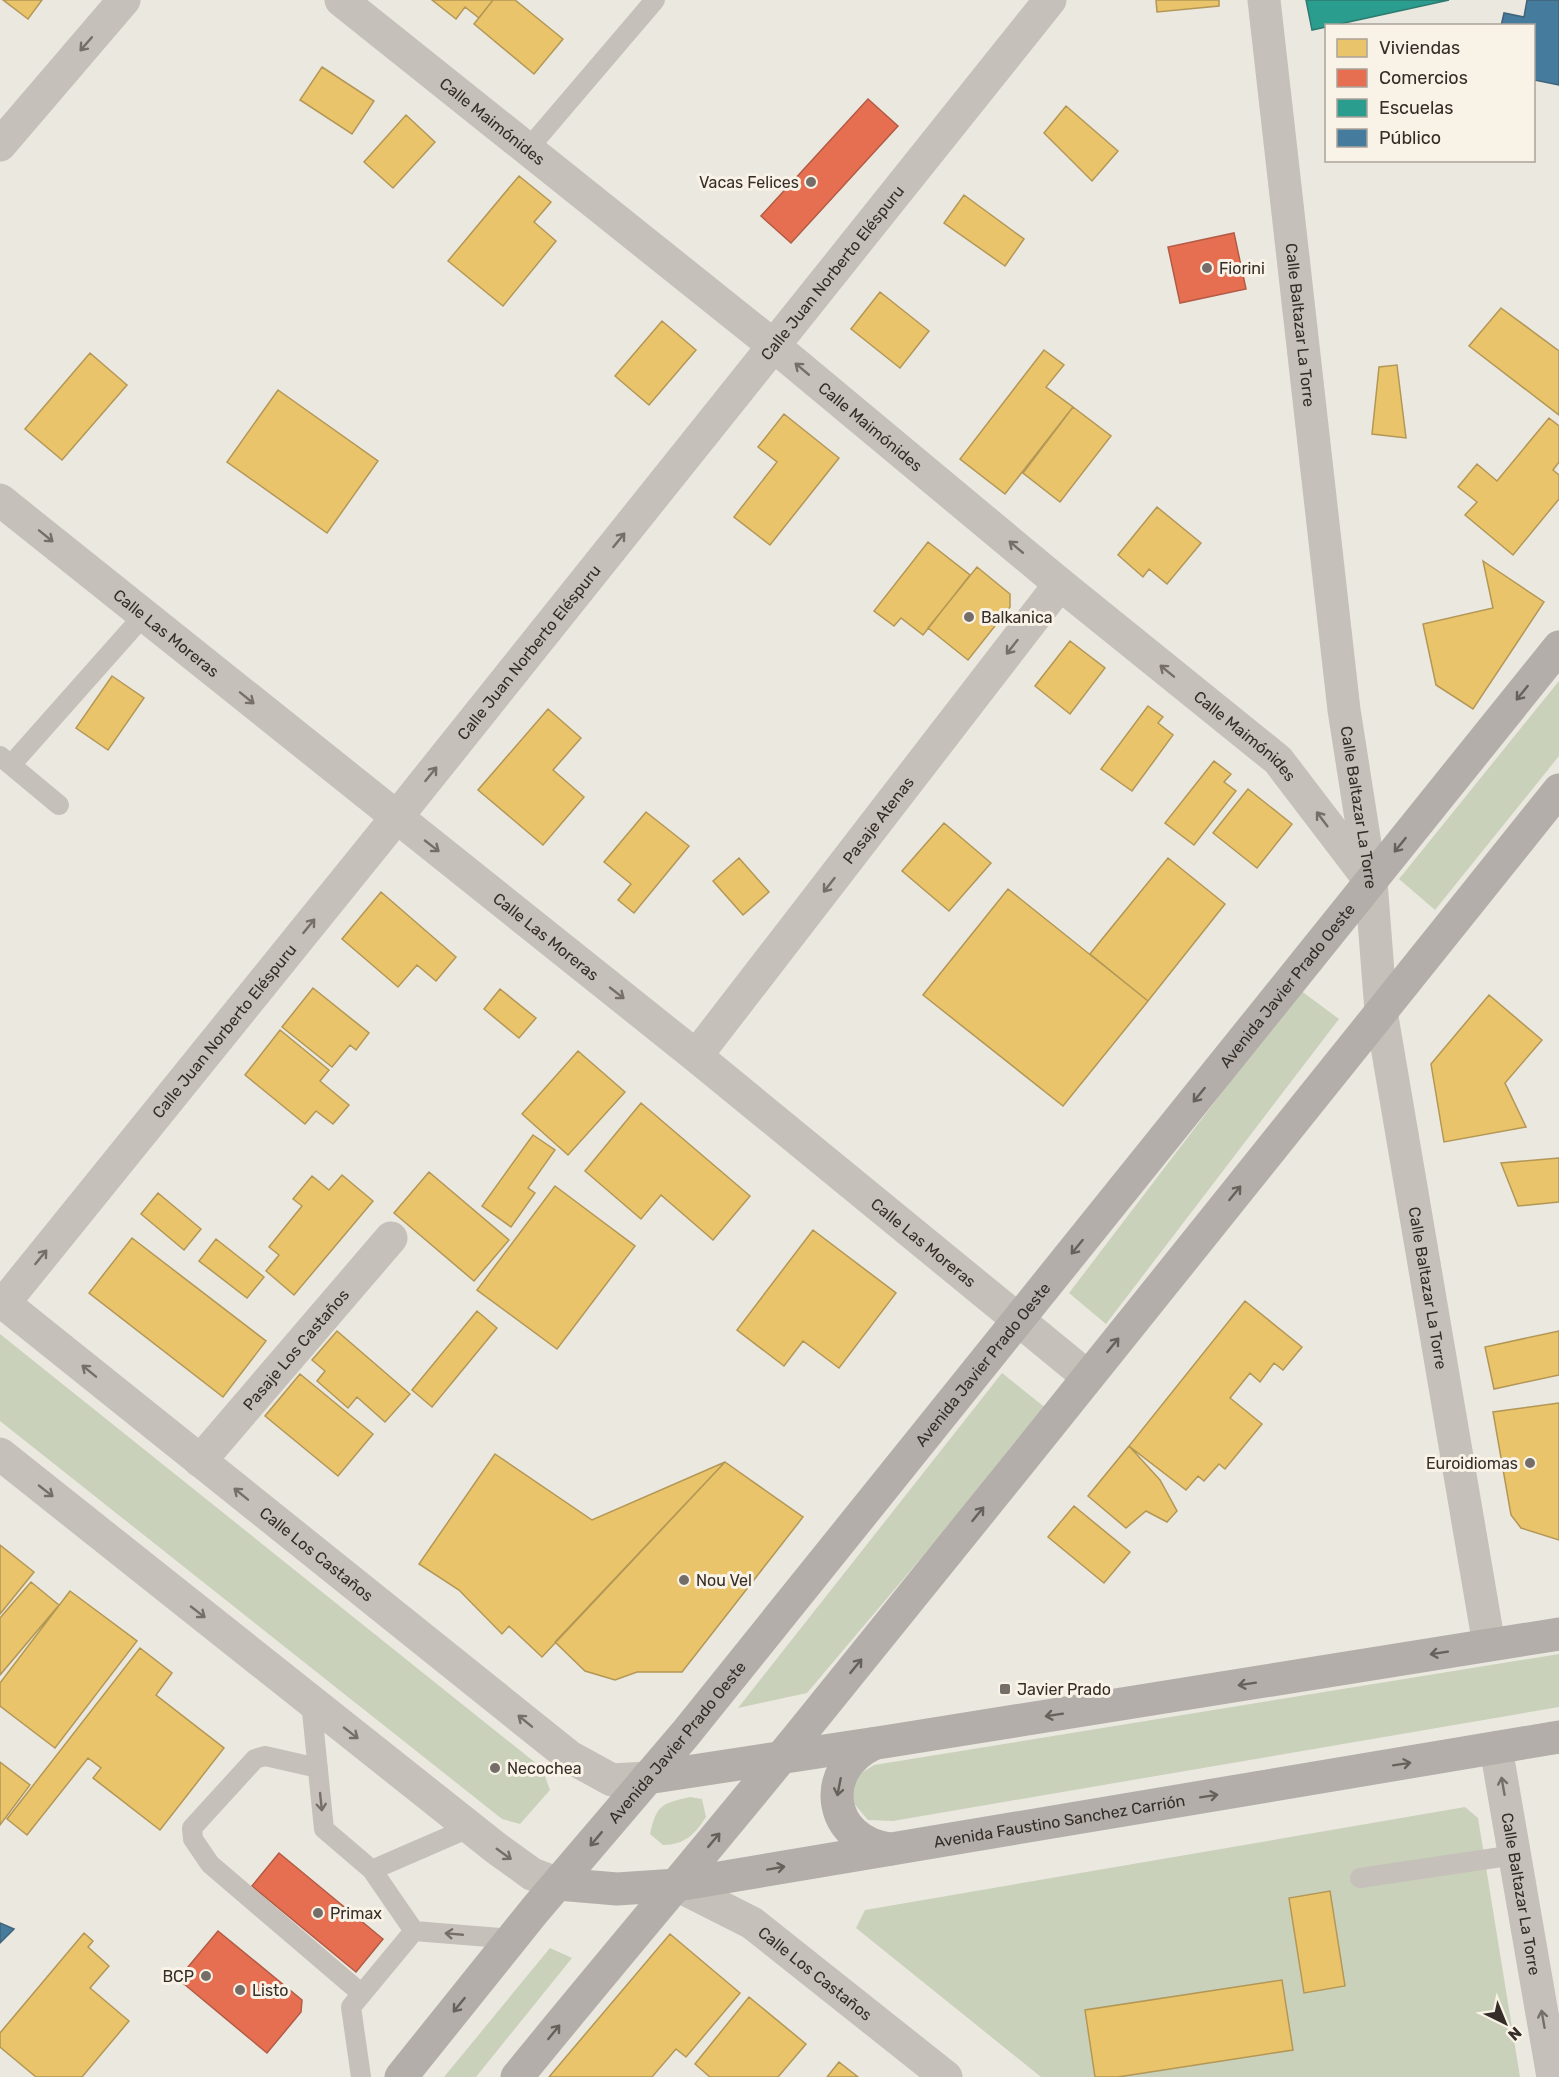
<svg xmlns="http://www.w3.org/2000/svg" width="1559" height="2077" font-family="Rubik,sans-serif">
	<rect width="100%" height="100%" fill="#ebe8e0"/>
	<!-- green -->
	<path fill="#cad1bb" d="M 1559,681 L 1559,756 L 1435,910 L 1399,879 Z
		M 1300,990 L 1339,1019 L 1106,1324 L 1069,1293 Z
		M 0,1334 L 542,1768 L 550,1790 L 520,1824 L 502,1819 L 0,1421 Z
		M 1002,1373 L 1047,1409 L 807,1693 L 738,1708 Z
		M 1559,1654 L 1559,1707 L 893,1821 L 868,1820 L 851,1800 L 855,1777 L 874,1765 Z
		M 690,1797 L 702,1799 L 706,1817 C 695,1834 685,1845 663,1845 L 650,1834 C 657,1804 661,1804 690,1797 Z
		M 1465,1807 L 1478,1818 L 1520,2077 L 1041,2077 L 856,1928 L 865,1910 Z
		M 550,1948 L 572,1958 L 476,2077 L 444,2077 Z"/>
	<!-- homes -->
	<path fill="#e9c46a" stroke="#b39756" stroke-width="1.5" d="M 3,0 L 42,0 L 28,19 Z
		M 432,0 L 493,0 L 479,18 L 465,7 L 456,19 Z
		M 493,0 L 515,0 L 563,39 L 534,74 L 474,24 Z
		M 1156,0 L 1219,0 L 1219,6 L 1157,12 Z
		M 322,67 L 374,101 L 352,134 L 300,100 Z
		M 1066,106 L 1118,151 L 1092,181 L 1044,133 Z
		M 406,115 L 435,142 L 393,188 L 364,162 Z
		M 519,176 L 551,202 L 534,222 L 556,241 L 503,306 L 448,261 Z
		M 964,195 L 1024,239 L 1005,266 L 944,223 Z
		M 880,292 L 929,331 L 900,368 L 851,329 Z
		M 1501,308 L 1559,351 L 1559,415 L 1469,346 Z
		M 662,321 L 696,350 L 649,405 L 615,376 Z
		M 1044,350 L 1064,365 L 1046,387 L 1073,407 L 1005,494 L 960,459 Z
		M 90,353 L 127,385 L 62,460 L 25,429 Z
		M 1397,365 L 1406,438 L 1372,434 L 1379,367 Z
		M 278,390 L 378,461 L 327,533 L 227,462 Z
		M 1073,407 L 1111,436 L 1060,502 L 1023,473 Z
		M 784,414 L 839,458 L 770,545 L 734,517 L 777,462 L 758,447 Z
		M 1549,418 L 1559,426 L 1559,462 L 1553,470 L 1559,475 L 1559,499 L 1513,555 L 1465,515 L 1477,502 L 1458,487 L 1477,464 L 1497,481 Z
		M 1157,507 L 1201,543 L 1167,584 L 1149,569 L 1143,577 L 1118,555 Z
		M 928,542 L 970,575 L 923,635 L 901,618 L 894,626 L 874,611 Z
		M 1483,561 L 1544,602 L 1473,709 L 1436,685 L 1423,624 L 1493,608 Z
		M 977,567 L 1010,594 L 1010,607 L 968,660 L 928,628 Z
		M 1070,641 L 1105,668 L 1070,714 L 1035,686 Z
		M 112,676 L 144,698 L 108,750 L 76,728 Z
		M 1148,706 L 1163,717 L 1158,723 L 1173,735 L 1132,791 L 1101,769 Z
		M 548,709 L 581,738 L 553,770 L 584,797 L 543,845 L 478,790 Z
		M 1214,761 L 1231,774 L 1224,782 L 1236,791 L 1194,845 L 1165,823 Z
		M 1248,789 L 1292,824 L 1257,868 L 1213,833 Z
		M 646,812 L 689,846 L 634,913 L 618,900 L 631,884 L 604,862 Z
		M 944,823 L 991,863 L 949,911 L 902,871 Z
		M 739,858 L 769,892 L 743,915 L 713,881 Z
		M 1168,858 L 1225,904 L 1148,1001 L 1090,954 Z
		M 1008,889 L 1148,1001 L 1063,1106 L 923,995 Z
		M 381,892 L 456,957 L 436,981 L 417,965 L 398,987 L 342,939 Z
		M 313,988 L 369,1033 L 356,1050 L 350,1045 L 332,1067 L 282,1027 Z
		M 500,989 L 536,1018 L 519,1038 L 484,1009 Z
		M 1489,995 L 1542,1040 L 1505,1083 L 1526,1127 L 1444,1142 L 1431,1064 Z
		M 280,1030 L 329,1070 L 320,1081 L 349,1105 L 333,1124 L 316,1111 L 305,1124 L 245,1075 Z
		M 578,1051 L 625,1092 L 568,1155 L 522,1114 Z
		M 641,1103 L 750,1196 L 713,1240 L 661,1195 L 641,1219 L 585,1171 Z
		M 533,1135 L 555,1150 L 528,1188 L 535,1193 L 511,1227 L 482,1206 Z
		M 1559,1158 L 1559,1202 L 1518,1206 L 1501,1163 Z
		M 429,1172 L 509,1240 L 474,1281 L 394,1213 Z
		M 342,1175 L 373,1201 L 294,1295 L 266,1271 L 279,1255 L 269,1247 L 302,1206 L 293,1199 L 312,1176 L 329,1190 Z
		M 555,1186 L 635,1246 L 557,1349 L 477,1290 Z
		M 158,1193 L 201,1229 L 184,1250 L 141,1214 Z
		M 813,1230 L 896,1293 L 839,1368 L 803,1341 L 784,1366 L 737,1330 Z
		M 132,1238 L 266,1341 L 223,1397 L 89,1293 Z
		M 216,1239 L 264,1277 L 247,1298 L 199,1261 Z
		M 1245,1301 L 1302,1347 L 1283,1370 L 1274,1363 L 1260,1382 L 1250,1373 L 1230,1398 L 1262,1424 L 1225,1469 L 1219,1464 L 1204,1481 L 1198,1476 L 1186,1490 L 1129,1446 Z
		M 477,1311 L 497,1328 L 432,1407 L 412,1390 Z
		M 337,1331 L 410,1394 L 385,1422 L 357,1397 L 348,1408 L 317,1381 L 325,1371 L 312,1360 Z
		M 1559,1331 L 1559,1375 L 1494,1389 L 1485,1347 Z
		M 300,1374 L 373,1434 L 338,1476 L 265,1416 Z
		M 1559,1403 L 1559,1540 L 1521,1528 L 1511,1515 L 1493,1412 Z
		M 1129,1446 L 1160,1480 L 1177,1511 L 1167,1522 L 1146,1511 L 1126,1528 L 1088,1496 Z
		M 495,1454 L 592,1520 L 725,1462 L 542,1657 L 509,1626 L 502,1634 L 459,1590 L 419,1564 Z
		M 725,1462 L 803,1517 L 682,1672 L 637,1672 L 615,1680 L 585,1671 L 555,1642 Z
		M 1074,1506 L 1130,1552 L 1104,1583 L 1048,1537 Z
		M 0,1545 L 34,1572 L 0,1614 Z
		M 31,1582 L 59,1605 L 0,1675 L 0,1618 Z
		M 70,1591 L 137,1641 L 55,1748 L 0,1706 L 0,1683 Z
		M 140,1648 L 172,1673 L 156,1695 L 224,1748 L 160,1830 L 93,1778 L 101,1768 L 88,1758 L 27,1835 L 7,1819 Z
		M 0,1762 L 30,1785 L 0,1825 Z
		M 1330,1891 L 1345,1986 L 1304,1993 L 1289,1898 Z
		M 84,1933 L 93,1941 L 88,1947 L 109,1966 L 90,1988 L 129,2021 L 82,2077 L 36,2077 L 0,2047 L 0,2033 Z
		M 670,1934 L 740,1993 L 686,2057 L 676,2049 L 652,2077 L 549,2077 Z
		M 1282,1980 L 1293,2050 L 1118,2077 L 1095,2077 L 1085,2010 Z
		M 749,1997 L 806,2044 L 778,2077 L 710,2077 L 695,2064 Z
		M 839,2062 L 858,2077 L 827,2077 Z"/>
	<!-- shops -->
	<path fill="#e76f51" stroke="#b25b45" stroke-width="1.5" d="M 868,99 L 898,126 L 791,243 L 761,216 Z
		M 1234,233 L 1246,289 L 1180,303 L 1168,247 Z
		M 279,1853 L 383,1939 L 356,1972 L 252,1886 Z
		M 218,1931 L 302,2000 L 301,2012 L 267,2053 L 178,1979 Z"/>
	<!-- schools -->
	<path fill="#2a9d8f" stroke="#2d7b70" stroke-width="1.5" d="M 1306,0 L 1449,0 L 1312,30 Z"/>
	<!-- public -->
	<path fill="#457b9d" stroke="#40647a" stroke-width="1.5" d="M 1527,0 L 1559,0 L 1559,85 L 1534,80 L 1534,26 L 1501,26 L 1504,13 L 1524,17 Z
		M 0,1923 L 14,1929 L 0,1943 Z"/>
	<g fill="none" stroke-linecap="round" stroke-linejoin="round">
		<!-- service -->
		<path stroke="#c5c0b9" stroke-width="20" d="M 528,149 L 655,0
			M 0,756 L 59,805
			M 11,765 L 144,615
			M 311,1702 L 324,1829 L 372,1870 L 471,1827
			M 318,1768 L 265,1756 L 255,1759 L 192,1828 L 193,1839 L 210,1864 L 362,1994
			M 372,1870 L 414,1931
			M 1360,1878 L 1515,1855
			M 361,2077 L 351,2007 L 414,1931 L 512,1939"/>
		<!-- minor -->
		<g stroke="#c5c0b9" stroke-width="33">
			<path id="s1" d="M 341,0 L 774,346 L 1060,584 L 1278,760 L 1368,878"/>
			<path id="s2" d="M 1264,0 L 1344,710 L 1371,882 L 1381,1011 L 1489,1645"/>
			<path d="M 0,145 L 124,0"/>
			<path id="s3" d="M 696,1056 L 1060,584"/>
			<path id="s4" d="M 4,1303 L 396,818 L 1050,0"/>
			<path id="s5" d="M 200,1461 L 391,1238"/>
			<path id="s6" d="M 1496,1748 L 1553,2077"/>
			<path id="s7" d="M 677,1885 L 752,1923 L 946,2077"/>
		</g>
		<!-- tertiary -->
		<g stroke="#c5c0b9" stroke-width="33">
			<path id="s8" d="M 0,500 L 696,1056 L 1088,1377"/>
			<path id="s9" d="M 0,1300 L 570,1757 L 612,1780 L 647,1778"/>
			<path d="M 0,1454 L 496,1848 L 532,1874 L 558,1884"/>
		</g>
		<!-- primary -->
		<g stroke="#b3aea9" stroke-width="33">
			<path d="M 873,1744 C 818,1770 828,1841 890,1849"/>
			<path d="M 647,1778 L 890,1741 L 1559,1634"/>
			<path id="s10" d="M 558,1884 L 617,1889 L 677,1885 L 1559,1737"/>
			<path id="s11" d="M 401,2077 L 535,1910 L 686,1733 L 1559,647"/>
			<path d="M 517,2077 C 617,1954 720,1834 819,1711 C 1067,1405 1313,1097 1559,790"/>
		</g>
	</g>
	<!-- one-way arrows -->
	<defs><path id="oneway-shaft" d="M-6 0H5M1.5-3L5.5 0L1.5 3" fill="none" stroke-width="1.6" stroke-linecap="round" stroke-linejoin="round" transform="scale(1.5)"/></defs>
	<g stroke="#766f69">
		<use href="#oneway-shaft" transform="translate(86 44) rotate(131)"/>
		<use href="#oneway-shaft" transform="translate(802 369) rotate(-140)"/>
		<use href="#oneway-shaft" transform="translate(46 536) rotate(39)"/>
		<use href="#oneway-shaft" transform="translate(619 540) rotate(-51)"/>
		<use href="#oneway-shaft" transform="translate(1016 547) rotate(-140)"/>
		<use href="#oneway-shaft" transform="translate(1012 647) rotate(128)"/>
		<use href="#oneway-shaft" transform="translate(1167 671) rotate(-141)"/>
		<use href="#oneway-shaft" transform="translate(247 698) rotate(39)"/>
		<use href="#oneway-shaft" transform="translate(431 774) rotate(-51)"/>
		<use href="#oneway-shaft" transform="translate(1322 819) rotate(-127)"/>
		<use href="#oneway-shaft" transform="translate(432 846) rotate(38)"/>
		<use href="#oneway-shaft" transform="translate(829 885) rotate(128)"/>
		<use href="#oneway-shaft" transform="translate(309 926) rotate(-51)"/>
		<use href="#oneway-shaft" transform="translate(617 993) rotate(38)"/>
		<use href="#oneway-shaft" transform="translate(41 1257) rotate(-51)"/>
		<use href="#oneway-shaft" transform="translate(89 1371) rotate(-141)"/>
		<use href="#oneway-shaft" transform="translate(46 1491) rotate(38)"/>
		<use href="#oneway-shaft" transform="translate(241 1494) rotate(-141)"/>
		<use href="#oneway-shaft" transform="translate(198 1612) rotate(38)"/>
		<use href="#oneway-shaft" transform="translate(525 1721) rotate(-141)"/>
		<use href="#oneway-shaft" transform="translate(351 1733) rotate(38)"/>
		<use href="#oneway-shaft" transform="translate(1503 1786) rotate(-100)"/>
		<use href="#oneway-shaft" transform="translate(321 1802) rotate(84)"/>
		<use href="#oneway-shaft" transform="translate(504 1854) rotate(36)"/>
		<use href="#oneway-shaft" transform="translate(454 1934) rotate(-175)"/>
		<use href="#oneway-shaft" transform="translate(1543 2019) rotate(-100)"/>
	</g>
	<g stroke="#67615c">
		<use href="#oneway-shaft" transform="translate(1522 693) rotate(129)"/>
		<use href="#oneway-shaft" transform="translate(1400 845) rotate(129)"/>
		<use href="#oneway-shaft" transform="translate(1199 1095) rotate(129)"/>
		<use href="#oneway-shaft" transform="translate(1235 1193) rotate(-51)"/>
		<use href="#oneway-shaft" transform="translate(1077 1247) rotate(129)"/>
		<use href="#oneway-shaft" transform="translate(1113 1345) rotate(-51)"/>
		<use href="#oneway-shaft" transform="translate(978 1514) rotate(-51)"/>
		<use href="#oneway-shaft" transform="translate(1439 1653) rotate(171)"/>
		<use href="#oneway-shaft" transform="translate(856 1666) rotate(-51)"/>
		<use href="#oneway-shaft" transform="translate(1247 1684) rotate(171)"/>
		<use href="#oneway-shaft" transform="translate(1054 1715) rotate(171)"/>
		<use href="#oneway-shaft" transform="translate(1402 1764) rotate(-9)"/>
		<use href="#oneway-shaft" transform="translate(839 1787) rotate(101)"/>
		<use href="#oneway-shaft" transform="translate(1209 1796) rotate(-9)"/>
		<use href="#oneway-shaft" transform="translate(596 1839) rotate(130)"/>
		<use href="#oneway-shaft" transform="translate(714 1840) rotate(-50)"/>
		<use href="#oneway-shaft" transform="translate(776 1868) rotate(-10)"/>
		<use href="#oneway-shaft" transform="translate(459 2005) rotate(129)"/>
		<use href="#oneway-shaft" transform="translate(554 2032) rotate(-51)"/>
	</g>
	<!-- markers -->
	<g fill="#756e68" stroke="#f8f2e7" stroke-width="2">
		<circle cx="811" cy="182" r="6"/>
		<circle cx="1207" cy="268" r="6"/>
		<circle cx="969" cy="617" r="6"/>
		<circle cx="1530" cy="1463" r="6"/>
		<circle cx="684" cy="1580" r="6"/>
		<rect x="999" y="1683" width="12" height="12" rx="3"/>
		<circle cx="495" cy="1768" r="6"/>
		<circle cx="318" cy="1913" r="6"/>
		<circle cx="206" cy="1976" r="6"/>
		<circle cx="240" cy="1990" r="6"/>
	</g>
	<g text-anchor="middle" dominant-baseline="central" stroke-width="6" stroke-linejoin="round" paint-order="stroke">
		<!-- street labels -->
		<g font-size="16" fill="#352d28" stroke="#f8f2e7">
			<text stroke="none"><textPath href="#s1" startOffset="194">Calle Maimónides</textPath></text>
			<text stroke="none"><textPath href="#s4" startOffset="1322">Calle Juan Norberto Eléspuru</textPath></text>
			<text stroke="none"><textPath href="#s2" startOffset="327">Calle Baltazar La Torre</textPath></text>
			<text stroke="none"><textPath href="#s1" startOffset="680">Calle Maimónides</textPath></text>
			<text stroke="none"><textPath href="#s8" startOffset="213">Calle Las Moreras</textPath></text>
			<text stroke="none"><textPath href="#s4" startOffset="836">Calle Juan Norberto Eléspuru</textPath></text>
			<text stroke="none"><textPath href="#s1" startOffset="1166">Calle Maimónides</textPath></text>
			<text stroke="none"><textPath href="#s2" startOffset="813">Calle Baltazar La Torre</textPath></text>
			<text stroke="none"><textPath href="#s3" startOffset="298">Pasaje Atenas</textPath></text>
			<text stroke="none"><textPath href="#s8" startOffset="699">Calle Las Moreras</textPath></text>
			<text stroke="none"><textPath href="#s11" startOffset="1406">Avenida Javier Prado Oeste</textPath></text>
			<text stroke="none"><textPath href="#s4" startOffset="350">Calle Juan Norberto Eléspuru</textPath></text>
			<text stroke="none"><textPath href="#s8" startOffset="1185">Calle Las Moreras</textPath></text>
			<text stroke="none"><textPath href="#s2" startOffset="1299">Calle Baltazar La Torre</textPath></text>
			<text stroke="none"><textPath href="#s5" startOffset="147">Pasaje Los Castaños</textPath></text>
			<text stroke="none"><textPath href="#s11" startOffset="920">Avenida Javier Prado Oeste</textPath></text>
			<text stroke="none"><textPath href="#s9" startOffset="406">Calle Los Castaños</textPath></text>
			<text stroke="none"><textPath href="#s11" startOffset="434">Avenida Javier Prado Oeste</textPath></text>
			<text stroke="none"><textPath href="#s10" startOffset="507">Avenida Faustino Sanchez Carrión</textPath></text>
			<text stroke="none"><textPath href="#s6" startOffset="148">Calle Baltazar La Torre</textPath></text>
			<text stroke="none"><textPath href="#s7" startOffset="165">Calle Los Castaños</textPath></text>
		</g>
		<!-- poi labels -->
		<g font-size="16" fill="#352d28" stroke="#f8f2e7" text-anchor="start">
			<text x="799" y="182" text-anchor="end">Vacas Felices</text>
			<text x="1219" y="268">Fiorini</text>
			<text x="981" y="617">Balkanica</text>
			<text x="1518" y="1463" text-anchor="end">Euroidiomas</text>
			<text x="696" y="1580">Nou Vel</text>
			<text x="1017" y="1689">Javier Prado</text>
			<text x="507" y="1768">Necochea</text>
			<text x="330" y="1913">Primax</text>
			<text x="194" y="1976" text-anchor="end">BCP</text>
			<text x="252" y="1990">Listo</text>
		</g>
	</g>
	<!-- legend -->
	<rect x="1325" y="24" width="210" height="138" fill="#f8f2e7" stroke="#aaa39b" stroke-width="1.5"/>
	<rect x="1337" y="39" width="30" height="18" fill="#e9c46a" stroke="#aaa39b" stroke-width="1.5"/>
	<text x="1379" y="54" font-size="18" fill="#352d28">Viviendas</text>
	<rect x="1337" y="69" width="30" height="18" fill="#e76f51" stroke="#aaa39b" stroke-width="1.5"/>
	<text x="1379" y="84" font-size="18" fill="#352d28">Comercios</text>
	<rect x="1337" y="99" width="30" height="18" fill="#2a9d8f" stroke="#aaa39b" stroke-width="1.5"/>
	<text x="1379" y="114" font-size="18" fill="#352d28">Escuelas</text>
	<rect x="1337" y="129" width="30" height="18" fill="#457b9d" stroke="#aaa39b" stroke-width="1.5"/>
	<text x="1379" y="144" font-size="18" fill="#352d28">Público</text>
	<!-- north arrow -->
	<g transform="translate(1505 2023) rotate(137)" stroke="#f8f2e7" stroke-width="4.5" paint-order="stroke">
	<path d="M0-4.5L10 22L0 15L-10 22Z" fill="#352d28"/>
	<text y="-9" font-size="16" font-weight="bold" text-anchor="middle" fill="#352d28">N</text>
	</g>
</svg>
